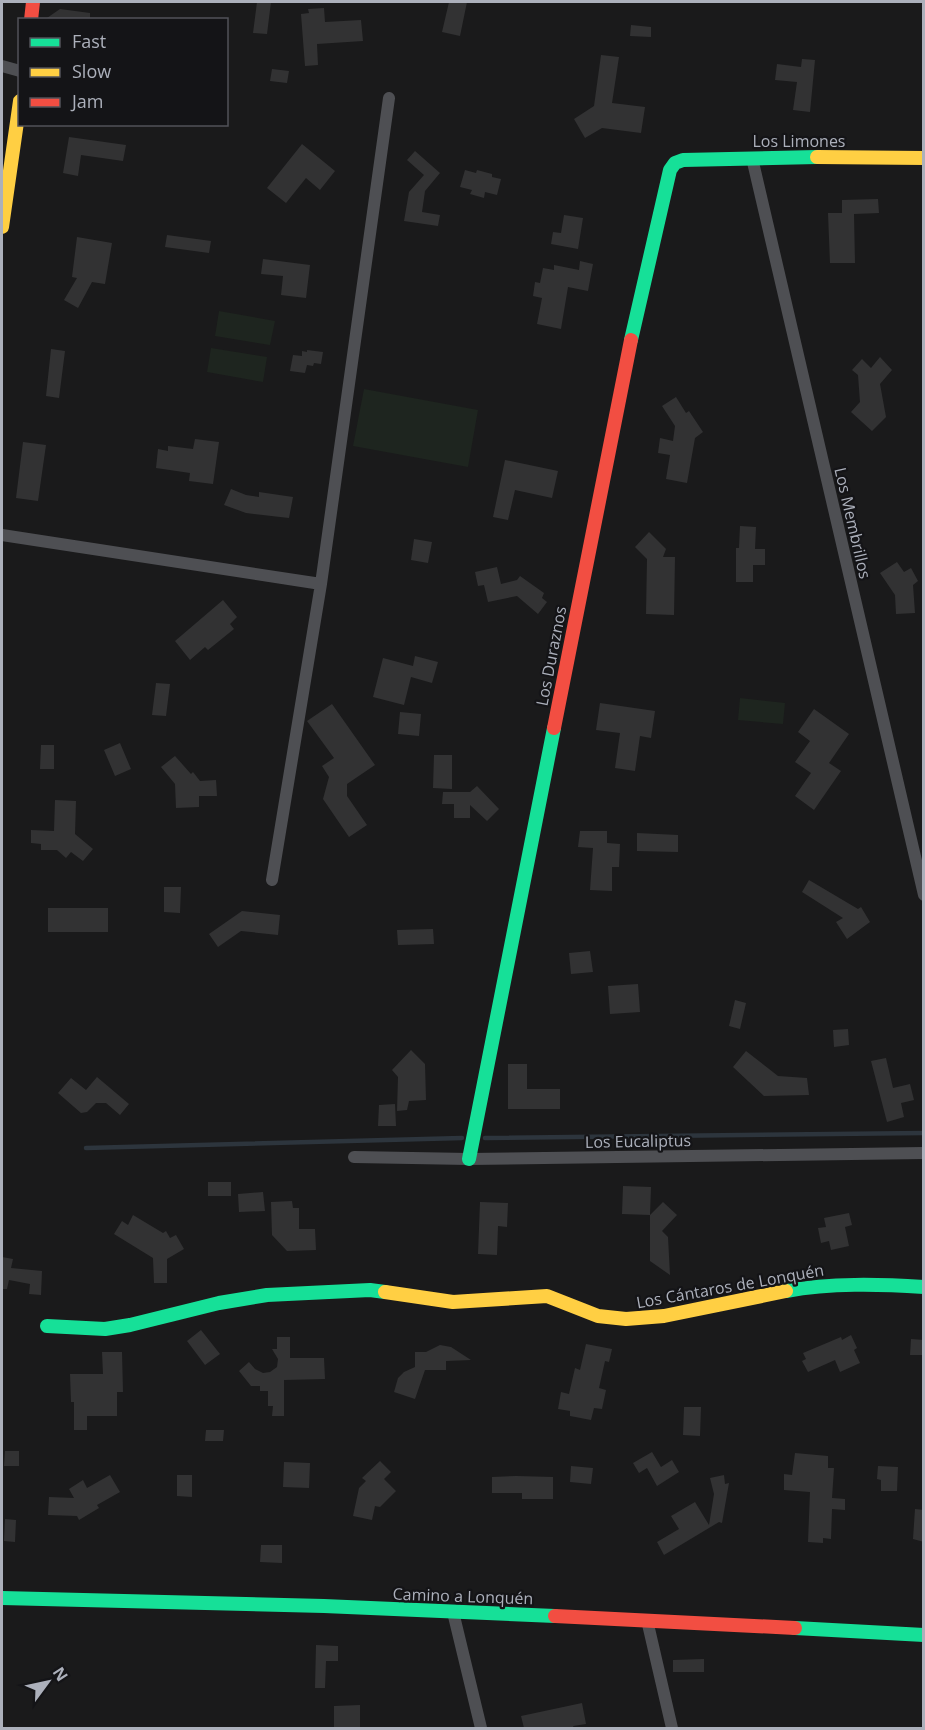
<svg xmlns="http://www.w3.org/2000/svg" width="925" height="1730" font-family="'Open Sans',sans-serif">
	<rect width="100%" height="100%" fill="#1a1a1b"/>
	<!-- green -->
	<path fill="#1e251f" d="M 219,311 L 275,321 L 270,345 L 215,336 Z
		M 211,348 L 267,357 L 263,382 L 207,372 Z
		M 364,389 L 478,410 L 468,467 L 353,446 Z
		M 740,698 L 785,703 L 783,724 L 738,720 Z"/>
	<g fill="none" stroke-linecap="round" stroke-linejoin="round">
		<!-- stream -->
		<path stroke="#2d353d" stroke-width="4.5" d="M 485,1138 L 924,1133
			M 86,1148 L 462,1138"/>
	</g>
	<!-- building -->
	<path fill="#323233" d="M 257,2 L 271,2 L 267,34 L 253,33 Z
		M 449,2 L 467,2 L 460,36 L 442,32 Z
		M 324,8 L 325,22 L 361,20 L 363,41 L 317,44 L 318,65 L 305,66 L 301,14 L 309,13 L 308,9 Z
		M 60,9 L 90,13 L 90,20 L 44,20 Z
		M 631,25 L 651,27 L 651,37 L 630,36 Z
		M 601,55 L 619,57 L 612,103 L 645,107 L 641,133 L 602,128 L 585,138 L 574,119 L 594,106 Z
		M 802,59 L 815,60 L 810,112 L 793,110 L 797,82 L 775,80 L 777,64 L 801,67 Z
		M 272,69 L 289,71 L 287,83 L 270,81 Z
		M 69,137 L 126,145 L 123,161 L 81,155 L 78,176 L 63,173 Z
		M 302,144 L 335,171 L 320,190 L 306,178 L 286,203 L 267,188 Z
		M 415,151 L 440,173 L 425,191 L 422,212 L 440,215 L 438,226 L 404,221 L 409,192 L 424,175 L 407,160 Z
		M 465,170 L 476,173 L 477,170 L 492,174 L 492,177 L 501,179 L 497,195 L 485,192 L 484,198 L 470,194 L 472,190 L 460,187 Z
		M 878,199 L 879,213 L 854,214 L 855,263 L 830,263 L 828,213 L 842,213 L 842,200 Z
		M 564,215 L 583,218 L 578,249 L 551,244 L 553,232 L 561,233 Z
		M 167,235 L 211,241 L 209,253 L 165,247 Z
		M 77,237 L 112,243 L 105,284 L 92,282 L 78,308 L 64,300 L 77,278 L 72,277 Z
		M 263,259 L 310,265 L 306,298 L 281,295 L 283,276 L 261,274 Z
		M 580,261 L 593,264 L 588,291 L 568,287 L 561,329 L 537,324 L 542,298 L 533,296 L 535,282 L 540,283 L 543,268 L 554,270 L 554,265 L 579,270 Z
		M 51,349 L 65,351 L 59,398 L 46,396 Z
		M 307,350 L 323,352 L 321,364 L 314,363 L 313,366 L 307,365 L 305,373 L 290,371 L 293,355 L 302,356 L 302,351 L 307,352 Z
		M 880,357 L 892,370 L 880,384 L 886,417 L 872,431 L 851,412 L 860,402 L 858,375 L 852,370 L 862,359 L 871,368 Z
		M 676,397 L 686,413 L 689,411 L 703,432 L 695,438 L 687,483 L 666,479 L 670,455 L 658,453 L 660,438 L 673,441 L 675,426 L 662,406 Z
		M 195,439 L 219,442 L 213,484 L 189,481 L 190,473 L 156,468 L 158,449 L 168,451 L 168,446 L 193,449 Z
		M 23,442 L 46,445 L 38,501 L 16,498 Z
		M 505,460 L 558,471 L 552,498 L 515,490 L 508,520 L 493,517 Z
		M 231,489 L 246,495 L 259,497 L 259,492 L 293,497 L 289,518 L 246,513 L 224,505 Z
		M 740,526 L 756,527 L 755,549 L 765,549 L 765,565 L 753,565 L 753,582 L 736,582 L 736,548 L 739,548 Z
		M 649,532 L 666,549 L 663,557 L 675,557 L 674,615 L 646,614 L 647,559 L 635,547 Z
		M 414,539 L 432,542 L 428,563 L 411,560 Z
		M 897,562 L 904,572 L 911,568 L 918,581 L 913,585 L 915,613 L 896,614 L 895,595 L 880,573 Z
		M 497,567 L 501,584 L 517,580 L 520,576 L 544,593 L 542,598 L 547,602 L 538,614 L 517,596 L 488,602 L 484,585 L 478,586 L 475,572 Z
		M 223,600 L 237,617 L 230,624 L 234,629 L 208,650 L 205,647 L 190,660 L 175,641 Z
		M 415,656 L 438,662 L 432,683 L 411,677 L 404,705 L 373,697 L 383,658 L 413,666 Z
		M 156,683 L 170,684 L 166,716 L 152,715 Z
		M 600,703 L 655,711 L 651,738 L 640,736 L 635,771 L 615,768 L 620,733 L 596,730 Z
		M 332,704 L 375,765 L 347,784 L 347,796 L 367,825 L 349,837 L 323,799 L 329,777 L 322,766 L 334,758 L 307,721 Z
		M 814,709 L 849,734 L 829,763 L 841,771 L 814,810 L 795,796 L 811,773 L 795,762 L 810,741 L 798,732 Z
		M 400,712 L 421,714 L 419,736 L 398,734 Z
		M 120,743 L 131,769 L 115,776 L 104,750 Z
		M 41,745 L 54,745 L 54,769 L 40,769 Z
		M 434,755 L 452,755 L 452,789 L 433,788 Z
		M 175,756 L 191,774 L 193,772 L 200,781 L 216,780 L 217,796 L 199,796 L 199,807 L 176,808 L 175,784 L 161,767 Z
		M 477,786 L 499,809 L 487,821 L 470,805 L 470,818 L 454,818 L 454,804 L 442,804 L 443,792 L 470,792 Z
		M 55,800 L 76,801 L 75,834 L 93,849 L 83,861 L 71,852 L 66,858 L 57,850 L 41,850 L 41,844 L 31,843 L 31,830 L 54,831 Z
		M 580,831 L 607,831 L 607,843 L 620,844 L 619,867 L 612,867 L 612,891 L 590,890 L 593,848 L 578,847 Z
		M 637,833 L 678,835 L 678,852 L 637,851 Z
		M 809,880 L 858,909 L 861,907 L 870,922 L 847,939 L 836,922 L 843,918 L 802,892 Z
		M 164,887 L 181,887 L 180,913 L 164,912 Z
		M 48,908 L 108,908 L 108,932 L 48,932 Z
		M 242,911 L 280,915 L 278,935 L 241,931 L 218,947 L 209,934 Z
		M 433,929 L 434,944 L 398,945 L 397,930 Z
		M 590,951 L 593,972 L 571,974 L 569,953 Z
		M 638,984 L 640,1012 L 610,1014 L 608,986 Z
		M 735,1000 L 746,1003 L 740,1029 L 729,1026 Z
		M 848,1029 L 849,1045 L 834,1047 L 833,1030 Z
		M 411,1050 L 425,1064 L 426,1100 L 409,1101 L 407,1110 L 397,1111 L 398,1077 L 392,1070 Z
		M 746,1051 L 778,1076 L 807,1078 L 809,1095 L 764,1096 L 733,1067 Z
		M 886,1058 L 893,1088 L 910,1084 L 914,1100 L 901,1103 L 904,1117 L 887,1122 L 871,1061 Z
		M 508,1064 L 527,1064 L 527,1089 L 560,1089 L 560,1109 L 508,1109 Z
		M 97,1077 L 129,1104 L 120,1115 L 106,1103 L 96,1103 L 87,1112 L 81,1113 L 58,1093 L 71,1078 L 86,1090 Z
		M 395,1104 L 396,1126 L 378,1126 L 379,1105 Z
		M 208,1182 L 231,1182 L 231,1196 L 208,1196 Z
		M 623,1186 L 651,1187 L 650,1215 L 622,1214 Z
		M 263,1192 L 265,1211 L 239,1212 L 238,1194 Z
		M 292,1201 L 293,1208 L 299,1208 L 299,1229 L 315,1229 L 316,1250 L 287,1251 L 272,1235 L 271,1202 Z
		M 480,1202 L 508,1203 L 507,1227 L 498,1226 L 497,1255 L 478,1254 Z
		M 663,1202 L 677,1215 L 662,1231 L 668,1237 L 670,1275 L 650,1261 L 650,1215 Z
		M 849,1213 L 852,1225 L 845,1227 L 849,1246 L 831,1250 L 829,1241 L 821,1243 L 818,1228 L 826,1227 L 824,1218 Z
		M 133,1215 L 163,1233 L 166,1231 L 170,1238 L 176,1235 L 184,1249 L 167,1259 L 167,1283 L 154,1283 L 153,1258 L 114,1234 L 122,1221 L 128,1225 Z
		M 2,1257 L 13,1259 L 11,1268 L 42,1271 L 41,1295 L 29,1294 L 30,1284 L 9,1280 L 7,1289 L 2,1289 Z
		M 201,1330 L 220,1354 L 205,1365 L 187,1341 Z
		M 851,1335 L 857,1348 L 854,1350 L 860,1363 L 840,1372 L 835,1360 L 808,1372 L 802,1361 L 806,1359 L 803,1353 L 841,1337 L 842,1340 Z
		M 277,1337 L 290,1337 L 290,1358 L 324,1358 L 325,1379 L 284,1380 L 284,1416 L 272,1416 L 273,1406 L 268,1406 L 268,1391 L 260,1391 L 260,1386 L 251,1386 L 239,1371 L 249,1362 L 255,1369 L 263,1373 L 270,1372 L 277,1367 L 278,1359 L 272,1349 L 277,1349 Z
		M 911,1339 L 924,1340 L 924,1355 L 910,1355 Z
		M 586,1344 L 612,1349 L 609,1362 L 605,1361 L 599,1388 L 606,1390 L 602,1409 L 594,1408 L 591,1420 L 570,1416 L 570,1411 L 558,1409 L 561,1392 L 569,1394 L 575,1368 L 580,1370 Z
		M 440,1345 L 451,1347 L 471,1360 L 446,1361 L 446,1370 L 425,1370 L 415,1399 L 394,1392 L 398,1378 L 404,1372 L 415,1367 L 415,1352 L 426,1352 Z
		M 102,1352 L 122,1352 L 123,1392 L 117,1392 L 117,1416 L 87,1416 L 87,1430 L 74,1430 L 74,1402 L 71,1402 L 70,1374 L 103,1374 Z
		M 684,1407 L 701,1407 L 700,1436 L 683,1435 Z
		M 206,1430 L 224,1430 L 223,1441 L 205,1441 Z
		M 5,1451 L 19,1451 L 19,1466 L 4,1466 Z
		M 652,1452 L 661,1467 L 672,1460 L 679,1472 L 657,1486 L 647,1468 L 639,1473 L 633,1463 Z
		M 795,1453 L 828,1456 L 828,1468 L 834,1468 L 832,1498 L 845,1499 L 845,1510 L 832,1509 L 831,1539 L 823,1538 L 823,1543 L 808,1542 L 810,1492 L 784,1490 L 784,1474 L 792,1475 Z
		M 380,1461 L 391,1472 L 384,1479 L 396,1491 L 380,1507 L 375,1506 L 372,1520 L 353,1516 L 359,1488 L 366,1481 L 362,1478 Z
		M 284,1462 L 310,1463 L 309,1488 L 283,1487 Z
		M 571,1466 L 593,1468 L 591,1484 L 570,1482 Z
		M 878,1466 L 898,1467 L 897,1491 L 881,1491 L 881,1480 L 877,1479 Z
		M 110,1475 L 120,1492 L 97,1505 L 99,1508 L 79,1520 L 77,1516 L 48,1515 L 49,1497 L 74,1498 L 69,1489 L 83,1480 L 87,1488 Z
		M 177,1475 L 192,1475 L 192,1497 L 177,1496 Z
		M 724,1475 L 725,1484 L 729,1483 L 722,1523 L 719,1522 L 664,1555 L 657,1542 L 679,1529 L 671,1516 L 695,1502 L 709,1525 L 714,1494 L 710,1478 Z
		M 516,1476 L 553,1477 L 553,1499 L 522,1499 L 522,1493 L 492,1493 L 492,1477 Z
		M 915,1509 L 924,1510 L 924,1542 L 913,1539 Z
		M 5,1519 L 16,1520 L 15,1542 L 4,1541 Z
		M 261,1545 L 282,1545 L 282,1563 L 260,1562 Z
		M 316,1645 L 338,1646 L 338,1661 L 326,1661 L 325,1688 L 315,1688 Z
		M 704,1659 L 704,1672 L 673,1672 L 673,1660 Z
		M 582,1703 L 586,1724 L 573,1726 L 574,1728 L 524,1728 L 521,1716 Z
		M 360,1705 L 360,1728 L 334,1728 L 334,1706 Z"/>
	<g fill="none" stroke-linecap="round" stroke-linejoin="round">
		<!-- street -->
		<path stroke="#4e4f53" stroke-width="12" d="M 2,66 L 20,71
			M 752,158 L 924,895
			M 2,535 L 321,584
			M 272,880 L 321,584 L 389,98
			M 354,1157 L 469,1159 L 924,1153
			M 453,1612 L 481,1728
			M 647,1620 L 672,1728"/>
		<!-- fast -->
		<path stroke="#16e098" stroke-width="14" d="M 631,340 L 670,170 L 675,163 L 683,160 L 817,157
			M 469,1159 L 554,728
			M 786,1291 C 832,1283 877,1284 924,1287
			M 47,1326 L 105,1329 L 130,1325 L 219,1303 L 267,1295 L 370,1290 L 385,1292
			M 2,1598 L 324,1606 L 555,1616
			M 795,1628 L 924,1635"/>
		<!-- slow -->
		<path stroke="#ffcf43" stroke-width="14" d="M 817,157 L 924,158
			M 2,227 L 20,101
			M 385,1292 L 453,1302 L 547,1296 L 598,1316 L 626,1319 L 664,1316 L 786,1291"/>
		<!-- jam -->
		<path stroke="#f24e42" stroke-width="14" d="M 31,20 L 33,2
			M 554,728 L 631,340
			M 555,1616 L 795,1628"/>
	</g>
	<g text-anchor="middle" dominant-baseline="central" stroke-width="4.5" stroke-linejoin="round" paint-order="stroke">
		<!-- street labels -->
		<g font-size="16" fill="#acb0bb" stroke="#141417">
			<text x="799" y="141">Los Limones</text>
			<text transform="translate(853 523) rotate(77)">Los Membrillos</text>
			<text transform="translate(551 656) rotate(-79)">Los Duraznos</text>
			<text transform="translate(638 1141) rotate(-1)">Los Eucaliptus</text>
			<text transform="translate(730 1286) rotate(-10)">Los Cántaros de Lonquén</text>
			<text transform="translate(463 1596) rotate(2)">Camino a Lonquén</text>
		</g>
	</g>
	<!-- border -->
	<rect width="925" height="1730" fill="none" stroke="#acb0bb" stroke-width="6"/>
	<!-- legend -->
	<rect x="18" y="18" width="210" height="108" fill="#141417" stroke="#515259" stroke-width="1.5"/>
	<rect x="30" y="38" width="30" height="9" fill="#16e098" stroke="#515259" stroke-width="1.5"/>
	<text x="72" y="48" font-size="18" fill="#acb0bb">Fast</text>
	<rect x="30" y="68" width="30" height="9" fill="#ffcf43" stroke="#515259" stroke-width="1.5"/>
	<text x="72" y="78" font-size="18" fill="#acb0bb">Slow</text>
	<rect x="30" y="98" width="30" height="9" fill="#f24e42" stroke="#515259" stroke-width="1.5"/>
	<text x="72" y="108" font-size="18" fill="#acb0bb">Jam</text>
	<!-- north arrow -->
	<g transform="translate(48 1682) rotate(57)" stroke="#141417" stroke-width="4.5" paint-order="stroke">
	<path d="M0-4.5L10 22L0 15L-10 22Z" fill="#acb0bb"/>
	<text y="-9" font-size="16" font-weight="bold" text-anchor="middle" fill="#acb0bb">N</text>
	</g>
</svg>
